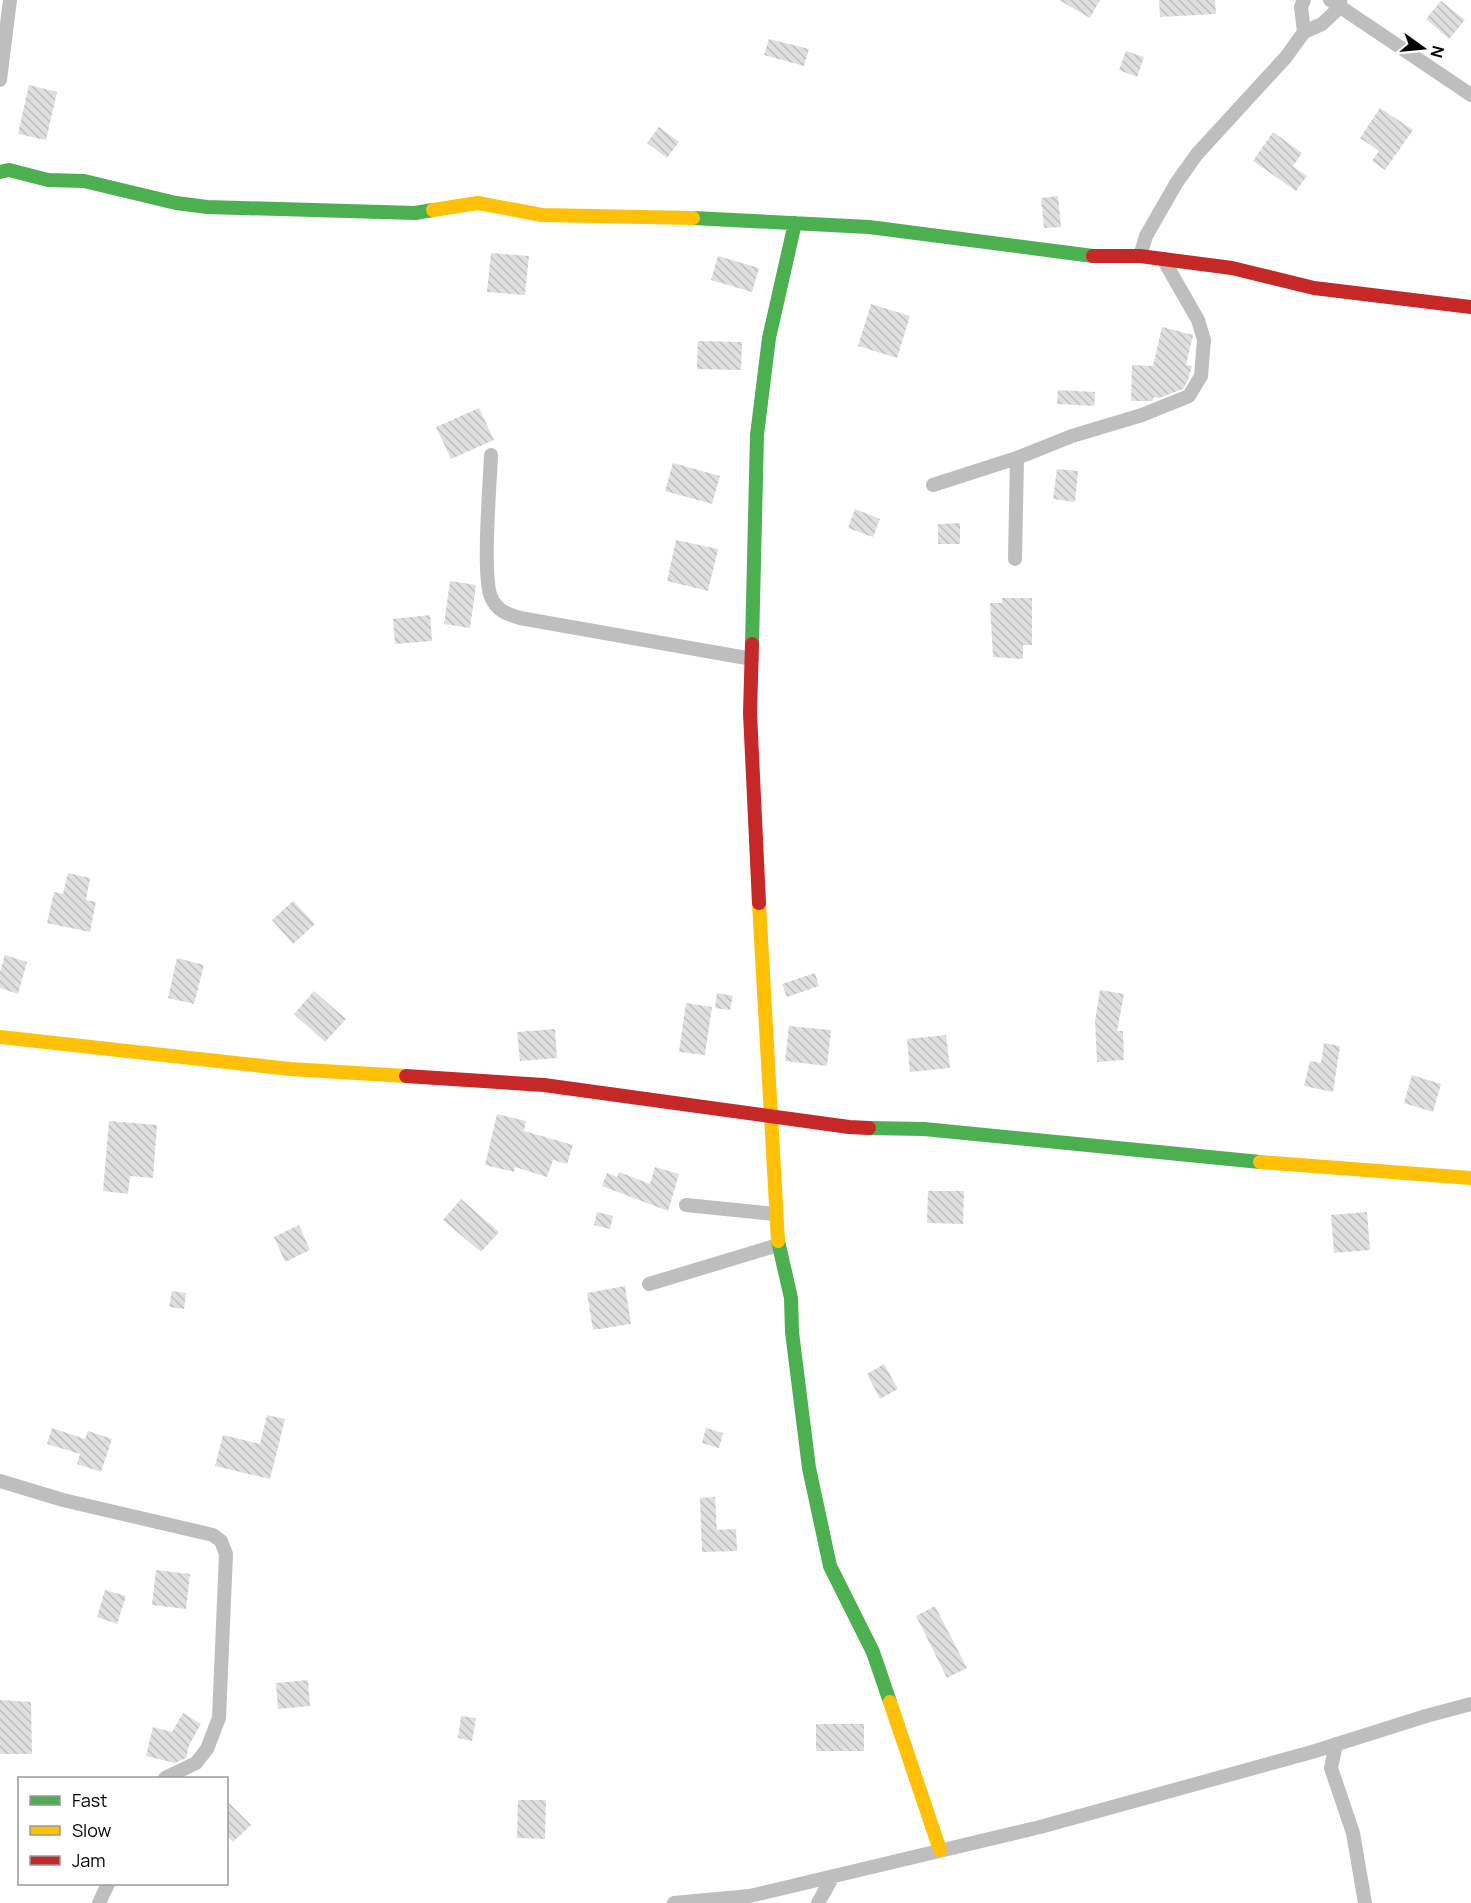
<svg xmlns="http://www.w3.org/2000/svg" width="1471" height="1903" font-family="Manrope,sans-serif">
	<defs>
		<pattern id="building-back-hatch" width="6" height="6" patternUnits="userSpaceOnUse" patternTransform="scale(1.5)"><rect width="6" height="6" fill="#dfdfdf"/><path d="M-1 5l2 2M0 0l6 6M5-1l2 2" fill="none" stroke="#bebebe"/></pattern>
	</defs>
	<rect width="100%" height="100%" fill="#fff"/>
	<!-- building -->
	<path fill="url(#building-back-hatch)" d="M 1059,0 L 1100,0 L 1090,18 Z
		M 1159,0 L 1215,0 L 1216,14 L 1160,17 Z
		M 1441,1 L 1465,20 L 1449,39 L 1426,19 Z
		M 769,39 L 809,49 L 804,66 L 764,55 Z
		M 1126,51 L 1144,57 L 1137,77 L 1119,70 Z
		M 29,85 L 57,92 L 46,140 L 18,134 Z
		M 1380,108 L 1413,130 L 1385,170 L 1372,161 L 1379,151 L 1360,138 Z
		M 659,127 L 679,142 L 667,158 L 647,143 Z
		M 1273,132 L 1302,153 L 1293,166 L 1307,176 L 1296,191 L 1253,161 Z
		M 1058,196 L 1061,227 L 1044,228 L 1041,198 Z
		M 491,253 L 529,256 L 525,295 L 487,292 Z
		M 718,256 L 759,268 L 752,292 L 711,280 Z
		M 871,304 L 910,316 L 897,358 L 858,346 Z
		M 1162,327 L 1193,335 L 1186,365 L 1192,366 L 1188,380 L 1183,389 L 1159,398 L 1154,397 L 1152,401 L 1131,401 L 1132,365 L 1153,366 Z
		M 698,341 L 742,342 L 741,370 L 697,369 Z
		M 1058,390 L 1095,392 L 1094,406 L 1057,404 Z
		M 479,408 L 494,440 L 451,459 L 436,427 Z
		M 673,463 L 720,476 L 712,504 L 665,491 Z
		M 1057,469 L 1078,471 L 1075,502 L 1053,499 Z
		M 855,509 L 880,519 L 873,537 L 848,528 Z
		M 960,523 L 960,544 L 938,544 L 938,524 Z
		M 676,540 L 718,549 L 708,591 L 667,581 Z
		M 450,581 L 476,585 L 470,628 L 444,624 Z
		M 1002,598 L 1032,598 L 1032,645 L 1023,645 L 1023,659 L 993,657 L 990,603 L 1002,603 Z
		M 430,615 L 432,641 L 395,644 L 393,619 Z
		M 68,873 L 90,878 L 86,900 L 96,902 L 90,932 L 47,923 L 54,892 L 63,894 Z
		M 293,901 L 315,924 L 293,944 L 272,920 Z
		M 5,955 L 27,962 L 18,994 L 0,988 L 0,972 Z
		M 177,958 L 204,965 L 194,1004 L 168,998 Z
		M 815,973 L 819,986 L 787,997 L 782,984 Z
		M 1100,990 L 1124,994 L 1117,1031 L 1123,1031 L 1124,1060 L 1097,1062 L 1095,1021 Z
		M 314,991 L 346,1019 L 325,1042 L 294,1014 Z
		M 717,993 L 733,996 L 730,1010 L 715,1008 Z
		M 686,1003 L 712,1007 L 705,1055 L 679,1052 Z
		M 789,1026 L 831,1030 L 827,1066 L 785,1061 Z
		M 555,1029 L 557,1058 L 520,1061 L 517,1032 Z
		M 946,1035 L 950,1068 L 910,1072 L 907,1039 Z
		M 1324,1043 L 1340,1046 L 1333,1092 L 1304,1086 L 1310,1061 L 1321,1063 Z
		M 1412,1075 L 1441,1084 L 1433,1112 L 1404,1103 Z
		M 497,1114 L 526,1121 L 524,1131 L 573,1145 L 567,1164 L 553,1160 L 547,1177 L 515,1167 L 514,1172 L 485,1165 Z
		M 109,1121 L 157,1125 L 153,1178 L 130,1176 L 128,1194 L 103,1191 Z
		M 655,1167 L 679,1174 L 668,1211 L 602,1186 L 607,1173 L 617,1177 L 619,1172 L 650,1184 Z
		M 928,1191 L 964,1191 L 963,1224 L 927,1223 Z
		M 461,1199 L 499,1232 L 481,1252 L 443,1220 Z
		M 597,1212 L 613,1216 L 610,1229 L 594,1225 Z
		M 1367,1212 L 1370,1250 L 1334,1253 L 1331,1215 Z
		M 299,1225 L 310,1250 L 285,1262 L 274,1237 Z
		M 625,1286 L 631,1324 L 593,1330 L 587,1293 Z
		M 172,1291 L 186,1293 L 184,1309 L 169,1307 Z
		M 884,1364 L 898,1389 L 880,1399 L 867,1374 Z
		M 267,1415 L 285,1419 L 270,1479 L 215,1466 L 223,1435 L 260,1444 Z
		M 52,1428 L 85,1439 L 88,1431 L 112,1439 L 101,1472 L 77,1464 L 80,1454 L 47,1444 Z
		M 706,1428 L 723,1433 L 719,1448 L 702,1443 Z
		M 715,1497 L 717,1530 L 736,1529 L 737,1551 L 702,1552 L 700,1498 Z
		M 156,1570 L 190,1574 L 186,1609 L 152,1605 Z
		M 105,1590 L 126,1596 L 117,1624 L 97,1617 Z
		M 935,1606 L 967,1668 L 947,1678 L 916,1616 Z
		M 308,1680 L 310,1706 L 278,1709 L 276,1683 Z
		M 0,1700 L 31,1702 L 32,1754 L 0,1754 Z
		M 183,1713 L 201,1724 L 189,1745 L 186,1758 L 175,1763 L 146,1756 L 153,1727 L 172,1732 Z
		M 461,1716 L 476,1718 L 472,1741 L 458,1738 Z
		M 816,1724 L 864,1724 L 864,1751 L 816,1751 Z
		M 226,1800 L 251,1825 L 233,1842 L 226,1835 Z
		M 518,1800 L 546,1800 L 545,1839 L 517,1838 Z"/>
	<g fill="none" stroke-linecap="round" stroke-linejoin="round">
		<!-- street -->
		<path stroke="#bebebe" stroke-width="14" d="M 1304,0 L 1301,7 L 1304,32
			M 1330,0 L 1471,95
			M 0,80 L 10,0
			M 1140,256 L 1146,236 L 1177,182 L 1197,154 L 1286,57 L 1304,32 L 1322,24 L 1340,7 L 1340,0
			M 491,455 C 490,483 482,576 491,597 C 497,611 507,614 520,618 L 752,659
			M 933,485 L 1017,458 L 1072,436 L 1142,415 L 1189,396 L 1201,376 L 1204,340 L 1198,320 L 1163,259
			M 1015,559 L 1017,458
			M 686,1205 L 775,1214
			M 649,1284 L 778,1245
			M 0,1481 L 63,1500 L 213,1535 L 221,1541 L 226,1554 L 219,1718 L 207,1749 L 196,1763 L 165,1778
			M 1336,1744 L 1331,1768 L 1353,1833 L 1365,1903
			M 99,1903 L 108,1884
			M 674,1903 L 750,1896 L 1040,1827 L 1312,1752 L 1426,1716 L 1471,1704
			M 818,1903 L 832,1878"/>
		<!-- fast -->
		<path stroke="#4caf50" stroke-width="14" d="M 0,172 L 9,170 L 48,180 L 84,181 L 176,203 L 207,207 L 415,213 L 433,210
			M 693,218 L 869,227 L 1093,256
			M 752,644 L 757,435 L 769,338 L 795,223
			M 869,1128 L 924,1129 L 1260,1162
			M 778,1241 L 791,1298 L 792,1332 L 809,1468 L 830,1566 L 873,1652 L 890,1702"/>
		<!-- slow -->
		<path stroke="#ffc107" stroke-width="14" d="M 433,210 L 478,203 L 542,215 L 693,218
			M 759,903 L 778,1241
			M 0,1037 L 290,1069 L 406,1076
			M 1260,1162 L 1471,1178
			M 890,1702 L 940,1850"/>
		<!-- jam -->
		<path stroke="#c62828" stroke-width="14" d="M 1093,256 L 1140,256 L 1232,268 L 1314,288 L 1471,307
			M 752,644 L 750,713 L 759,903
			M 406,1076 L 544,1085 L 849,1127 L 869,1128"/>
	</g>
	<!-- legend -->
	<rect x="18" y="1777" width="210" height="108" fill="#ffffff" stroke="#999999" stroke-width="1.5"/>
	<rect x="30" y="1796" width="30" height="9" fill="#4caf50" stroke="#999999" stroke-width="1.5"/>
	<text x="72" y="1807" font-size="18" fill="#000000">Fast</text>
	<rect x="30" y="1826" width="30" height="9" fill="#ffc107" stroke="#999999" stroke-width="1.5"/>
	<text x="72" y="1837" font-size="18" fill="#000000">Slow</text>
	<rect x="30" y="1856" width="30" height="9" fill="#c62828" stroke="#999999" stroke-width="1.5"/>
	<text x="72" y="1867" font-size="18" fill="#000000">Jam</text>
	<!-- north arrow -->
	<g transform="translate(1423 48) rotate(105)" stroke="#ffffff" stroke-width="4.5" paint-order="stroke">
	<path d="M0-4.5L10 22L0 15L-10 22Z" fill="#000000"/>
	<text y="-9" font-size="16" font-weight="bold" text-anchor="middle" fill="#000000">N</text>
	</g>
</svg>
